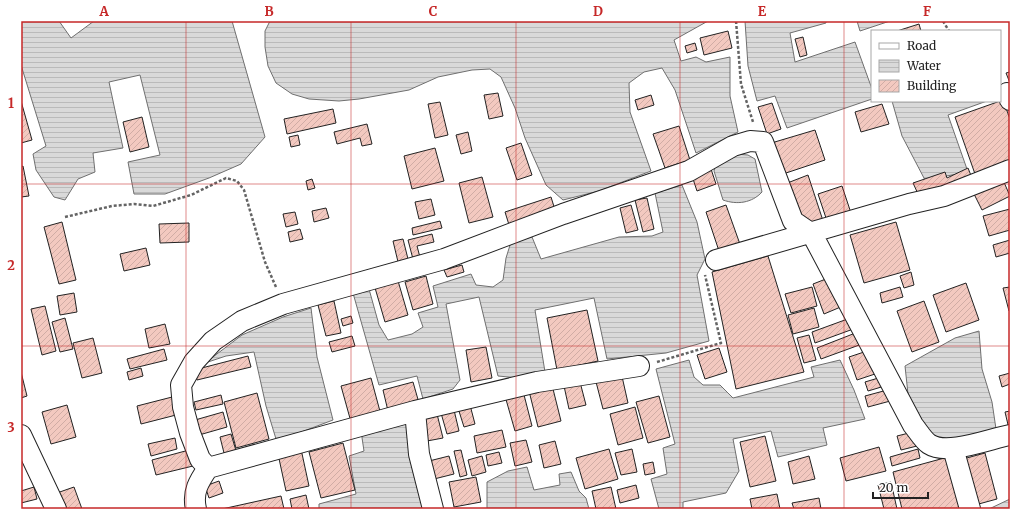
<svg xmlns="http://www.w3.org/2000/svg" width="1031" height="530" font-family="Merriweather,serif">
	<defs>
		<pattern id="water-rules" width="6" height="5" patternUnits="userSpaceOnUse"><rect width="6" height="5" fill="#d9d9d9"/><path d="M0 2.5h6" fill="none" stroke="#bababa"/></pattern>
		<pattern id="building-hatch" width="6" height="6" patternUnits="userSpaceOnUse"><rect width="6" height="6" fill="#f3c9c0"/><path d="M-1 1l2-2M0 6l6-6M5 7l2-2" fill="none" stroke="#d0aca5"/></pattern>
	</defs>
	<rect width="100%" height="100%" fill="#fff"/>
	<!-- water -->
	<path fill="url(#water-rules)" stroke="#6f6f6f" d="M 21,21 L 59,21 L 71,38 L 94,21 L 232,21 L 265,137 L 241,164 L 209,178 L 165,194 L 134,194 L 128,162 L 160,155 L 140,75 L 109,82 L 123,148 L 93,153 L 95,172 L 78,179 L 65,200 L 54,197 L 36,170 L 33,154 L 46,146 L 21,65 Z
		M 270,21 L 708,21 L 674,40 L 681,61 L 696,57 L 706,62 L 730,57 L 730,96 L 738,132 L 696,153 L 675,90 L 662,68 L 644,72 L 629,83 L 630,112 L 651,171 L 599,191 L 563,200 L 546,185 L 525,138 L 515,108 L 501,77 L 490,69 L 472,70 L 438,77 L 409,90 L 359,99 L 339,101 L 309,99 L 292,94 L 276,83 L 268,66 L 265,47 L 265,31 Z
		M 745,21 L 826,21 L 826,23 L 790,33 L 795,62 L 855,42 L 872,89 L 872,99 L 787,128 L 775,96 L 757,101 L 748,66 Z
		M 857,21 L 890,21 L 860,31 Z
		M 892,101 L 987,101 L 948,115 L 968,172 L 925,180 L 902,136 Z
		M 736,154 L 748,155 L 755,159 L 762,192 C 752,203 737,205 723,200 L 714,171 L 716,163 Z
		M 682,185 L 697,222 L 705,259 L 697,275 L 709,341 L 666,353 L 607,359 L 594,298 L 535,310 L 545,372 L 519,378 L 498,376 L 479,297 L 446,304 L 460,380 L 453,389 L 423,399 L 417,376 L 379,385 L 353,293 L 369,289 L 379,325 L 388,340 L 412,334 L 423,327 L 418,313 L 438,307 L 433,286 L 471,274 L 476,285 L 493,287 L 503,280 L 506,258 L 511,242 L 532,237 L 541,259 L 619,237 L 652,236 L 663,232 L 655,193 Z
		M 311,308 L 317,357 L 333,420 L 288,437 L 276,439 L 266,406 L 254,352 L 226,356 L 205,363 L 242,335 L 283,317 Z
		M 979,331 L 982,369 L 992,402 L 996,429 L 967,438 L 937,442 L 923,431 L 908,394 L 905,366 L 955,338 Z
		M 689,360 L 694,377 L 703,385 L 720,385 L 733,398 L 814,377 L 811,367 L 840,360 L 854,390 L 865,419 L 823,428 L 827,445 L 778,457 L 771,431 L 733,439 L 739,471 L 726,493 L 683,502 L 683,509 L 659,509 L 651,479 L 667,474 L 663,448 L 675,444 L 656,369 Z
		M 408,419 L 423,509 L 319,509 L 319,504 L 356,494 L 349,456 L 364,451 L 361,431 Z
		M 527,467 L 534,490 L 560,485 L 559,474 L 571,472 L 579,491 L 586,498 L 589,509 L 487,509 L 487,482 L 508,471 Z
		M 1010,499 L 1010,509 L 989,509 Z"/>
	<!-- building -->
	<path fill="url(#building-hatch)" stroke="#222" d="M 919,24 L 921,31 L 897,31 Z
		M 728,31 L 732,48 L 704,55 L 700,38 Z
		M 803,37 L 807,55 L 800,57 L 795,39 Z
		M 695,43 L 697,50 L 687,53 L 685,46 Z
		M 1010,72 L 1010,83 L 1006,73 Z
		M 498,93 L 503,116 L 489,119 L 484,95 Z
		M 651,95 L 654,105 L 638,110 L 635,100 Z
		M 1003,100 L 1010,119 L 1010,162 L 975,174 L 955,117 Z
		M 21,101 L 32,140 L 21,143 Z
		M 440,102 L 448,135 L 435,138 L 428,104 Z
		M 772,103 L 781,129 L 767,134 L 758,107 Z
		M 882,104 L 889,124 L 861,132 L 855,112 Z
		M 333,109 L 336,123 L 287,134 L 284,119 Z
		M 142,117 L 149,147 L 130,152 L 123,122 Z
		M 367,124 L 372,144 L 362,146 L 360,138 L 337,144 L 334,132 Z
		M 679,126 L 690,160 L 665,168 L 653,134 Z
		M 815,130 L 825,160 L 780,175 L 768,144 Z
		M 468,132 L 472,151 L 461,154 L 456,135 Z
		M 298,135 L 300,145 L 291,147 L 289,137 Z
		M 521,143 L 532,175 L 517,180 L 506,148 Z
		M 435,148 L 444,181 L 412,189 L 404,156 Z
		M 23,166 L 29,196 L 21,197 L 21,167 Z
		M 968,168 L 976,188 L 925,209 L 913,183 L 945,172 L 947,178 Z
		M 711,169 L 716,184 L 697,191 L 692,176 Z
		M 808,175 L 828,236 L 805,245 L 777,187 Z
		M 482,177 L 493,217 L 469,223 L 459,183 Z
		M 312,179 L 315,188 L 308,190 L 306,181 Z
		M 1003,180 L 1010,196 L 982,210 L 974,194 Z
		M 842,186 L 851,213 L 827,221 L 818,194 Z
		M 551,197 L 556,213 L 510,228 L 505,212 Z
		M 647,198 L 654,229 L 643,232 L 635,200 Z
		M 431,199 L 435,215 L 419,219 L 415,202 Z
		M 631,205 L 638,230 L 626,233 L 620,208 Z
		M 726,205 L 741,247 L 720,254 L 706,212 Z
		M 326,208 L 329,218 L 314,222 L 312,211 Z
		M 1010,209 L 1010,230 L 989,236 L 983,216 Z
		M 295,212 L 298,224 L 286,227 L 283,214 Z
		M 440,221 L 442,228 L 413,235 L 412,228 Z
		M 62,222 L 76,280 L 59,284 L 44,227 Z
		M 896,222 L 910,270 L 864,283 L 850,235 Z
		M 189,223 L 189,242 L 160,243 L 159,224 Z
		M 300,229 L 303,239 L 290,242 L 288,232 Z
		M 432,234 L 434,242 L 417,246 L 421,261 L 414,263 L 408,240 Z
		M 403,239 L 409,263 L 399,266 L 393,241 Z
		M 1010,240 L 1010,253 L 996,257 L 993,245 Z
		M 146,248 L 150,265 L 124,271 L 120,254 Z
		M 768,256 L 804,372 L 736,389 L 712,272 Z
		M 462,265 L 464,272 L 447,277 L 444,270 Z
		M 911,272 L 914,285 L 904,288 L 900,276 Z
		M 396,274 L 408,315 L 385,322 L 373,281 Z
		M 426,276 L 433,304 L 413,310 L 405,282 Z
		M 831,277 L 843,306 L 824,314 L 813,284 Z
		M 966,283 L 979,320 L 946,332 L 933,295 Z
		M 812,287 L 817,306 L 791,313 L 785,294 Z
		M 900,287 L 903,297 L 882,303 L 880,293 Z
		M 1010,287 L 1010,311 L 1009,311 L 1003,288 Z
		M 74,293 L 77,312 L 60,315 L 57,296 Z
		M 334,301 L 341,333 L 326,336 L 318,305 Z
		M 924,301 L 939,342 L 912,352 L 897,311 Z
		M 45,306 L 56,351 L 42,355 L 31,309 Z
		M 814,308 L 819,327 L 793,334 L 788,315 Z
		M 587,310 L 598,361 L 557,370 L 547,318 Z
		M 351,316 L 353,323 L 343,326 L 341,319 Z
		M 853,317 L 856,328 L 815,343 L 812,332 Z
		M 65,318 L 73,349 L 60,352 L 52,322 Z
		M 165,324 L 170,344 L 149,348 L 145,329 Z
		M 858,332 L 862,344 L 821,359 L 817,348 Z
		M 809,335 L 816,360 L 804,363 L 797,338 Z
		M 352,336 L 355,346 L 332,352 L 329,342 Z
		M 93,338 L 102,373 L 82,378 L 73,343 Z
		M 486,347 L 492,378 L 471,382 L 466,350 Z
		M 719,348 L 727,372 L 705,379 L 697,355 Z
		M 164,349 L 167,360 L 130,369 L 127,359 Z
		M 870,350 L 878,373 L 857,380 L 849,357 Z
		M 248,356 L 251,367 L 197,380 L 194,370 Z
		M 141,368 L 143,376 L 129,380 L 127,372 Z
		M 21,372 L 27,396 L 21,398 Z
		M 621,372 L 628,403 L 603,409 L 595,378 Z
		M 1010,373 L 1010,384 L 1002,387 L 999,376 Z
		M 885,376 L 888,385 L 868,391 L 865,382 Z
		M 371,378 L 381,415 L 351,422 L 341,386 Z
		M 413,382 L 419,403 L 388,411 L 383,390 Z
		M 580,382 L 586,405 L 569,409 L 564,386 Z
		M 552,385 L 561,421 L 538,427 L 529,391 Z
		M 891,389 L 894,400 L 868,407 L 865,396 Z
		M 523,391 L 532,426 L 515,431 L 505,396 Z
		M 257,393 L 269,439 L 236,448 L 224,402 Z
		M 221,395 L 223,404 L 196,410 L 194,402 Z
		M 176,396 L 180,414 L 141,424 L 137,406 Z
		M 659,396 L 670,437 L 648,443 L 636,402 Z
		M 67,405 L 76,437 L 51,444 L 42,412 Z
		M 470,405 L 475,424 L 464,427 L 458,408 Z
		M 635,407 L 643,438 L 618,445 L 610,414 Z
		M 454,410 L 459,431 L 447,434 L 441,413 Z
		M 1010,411 L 1010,429 L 1009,429 L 1005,412 Z
		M 223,412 L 227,427 L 199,435 L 195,420 Z
		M 437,414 L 443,438 L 427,441 L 421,417 Z
		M 502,430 L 506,447 L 477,453 L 474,436 Z
		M 913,432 L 917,446 L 901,450 L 897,436 Z
		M 231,434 L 237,454 L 225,457 L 220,437 Z
		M 765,436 L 776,481 L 750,487 L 740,442 Z
		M 175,438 L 177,449 L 151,456 L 148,444 Z
		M 526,440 L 532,462 L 515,466 L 510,443 Z
		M 555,441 L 561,464 L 544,468 L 539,445 Z
		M 343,443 L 355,490 L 321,498 L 309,452 Z
		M 879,447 L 886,471 L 846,481 L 840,458 Z
		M 301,449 L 309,486 L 286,491 L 278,454 Z
		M 609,449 L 618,479 L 585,489 L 576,458 Z
		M 632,449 L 637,472 L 621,475 L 615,453 Z
		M 918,449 L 920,458 L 892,466 L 890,457 Z
		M 189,450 L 193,466 L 156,475 L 152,460 Z
		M 461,450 L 467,475 L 460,477 L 454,451 Z
		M 499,452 L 502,463 L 488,466 L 486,455 Z
		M 985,453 L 997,499 L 975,505 L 963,459 Z
		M 449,456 L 454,474 L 430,480 L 425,462 Z
		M 482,456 L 486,472 L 472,476 L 468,460 Z
		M 809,456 L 815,479 L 793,484 L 788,462 Z
		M 948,457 L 961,509 L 902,509 L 893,472 Z
		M 653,462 L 655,473 L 645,475 L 643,464 Z
		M 476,477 L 481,502 L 454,507 L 449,482 Z
		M 219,481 L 223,493 L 209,498 L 205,486 Z
		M 891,482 L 897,509 L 884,509 L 878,485 Z
		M 636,485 L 639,498 L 620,503 L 617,490 Z
		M 34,487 L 37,499 L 21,503 L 21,491 Z
		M 74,487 L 82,509 L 59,509 L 54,494 Z
		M 611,487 L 616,509 L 596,509 L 592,491 Z
		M 777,494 L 780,509 L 752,509 L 750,499 Z
		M 306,495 L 309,509 L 292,509 L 290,499 Z
		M 281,496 L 284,509 L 222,509 Z
		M 819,498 L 821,509 L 794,509 L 792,503 Z"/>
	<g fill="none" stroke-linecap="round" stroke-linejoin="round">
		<!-- minor casing -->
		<g stroke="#222" stroke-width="22">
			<path id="minor" d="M 1007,93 L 1010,100
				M 716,260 L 909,204 L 944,196 L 1010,170
				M 415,411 L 419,454 L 433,509
				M 21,435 L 56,509
				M 953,448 L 970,509
				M 208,468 L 200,459 L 190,433 L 183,407 L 181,385 L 194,362 L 213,341 L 242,321 L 283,304 L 444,259 L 563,214 L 689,171 L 733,146 L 750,141 L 763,142 L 793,221 L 812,234 L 913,425 C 918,431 923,440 929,444 C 947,456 989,439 1010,435
				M 196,509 C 192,492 199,481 208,468 L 415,411 L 537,382 L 639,366"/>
		</g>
		<!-- path -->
		<path stroke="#646464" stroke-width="2.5" stroke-dasharray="3 2" stroke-linecap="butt" d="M 736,21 L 741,84 L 753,122
			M 943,21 L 949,31
			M 65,217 L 112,206 L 134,204 L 153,206 L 191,195 L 226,178 L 237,181 L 244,190 L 265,262 L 276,287
			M 657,362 L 721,343 L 705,275"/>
		<!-- minor -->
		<use href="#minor" stroke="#fff" stroke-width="20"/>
	</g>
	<!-- grid -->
	<path fill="none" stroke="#c62828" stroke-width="1" stroke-opacity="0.55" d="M 186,21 L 186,509M 351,21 L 351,509M 516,21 L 516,509M 680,21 L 680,509M 844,21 L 844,509M 21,184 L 1010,184M 21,346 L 1010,346"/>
	<!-- border -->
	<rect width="1031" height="530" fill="none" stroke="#ffffff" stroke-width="44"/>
	<!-- legend -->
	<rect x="871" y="30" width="130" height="72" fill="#ffffff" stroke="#a7a7a7"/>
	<rect x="879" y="43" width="20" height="6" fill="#ffffff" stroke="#a7a7a7"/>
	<text x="907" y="50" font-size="12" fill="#222222">Road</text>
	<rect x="879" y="60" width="20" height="12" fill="url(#water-rules)" stroke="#a7a7a7"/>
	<text x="907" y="70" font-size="12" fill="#222222">Water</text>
	<rect x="879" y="80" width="20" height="12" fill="url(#building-hatch)" stroke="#a7a7a7"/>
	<text x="907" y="90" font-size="12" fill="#222222">Building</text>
	<!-- scale -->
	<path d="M873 492v6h55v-6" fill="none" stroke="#222222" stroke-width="2"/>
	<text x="879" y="492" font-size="12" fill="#222222" stroke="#ffffff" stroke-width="3" paint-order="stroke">20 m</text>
	<rect x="22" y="22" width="987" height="486" fill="none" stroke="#c62828" stroke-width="1.5"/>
	<g font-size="13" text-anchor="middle" font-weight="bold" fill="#c62828">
		<text x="104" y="16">A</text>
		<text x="269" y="16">B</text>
		<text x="433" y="16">C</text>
		<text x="598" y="16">D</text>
		<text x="762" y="16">E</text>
		<text x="927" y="16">F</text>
		<text x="11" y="108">1</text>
		<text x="11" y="270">2</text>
		<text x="11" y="432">3</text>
	</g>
</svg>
